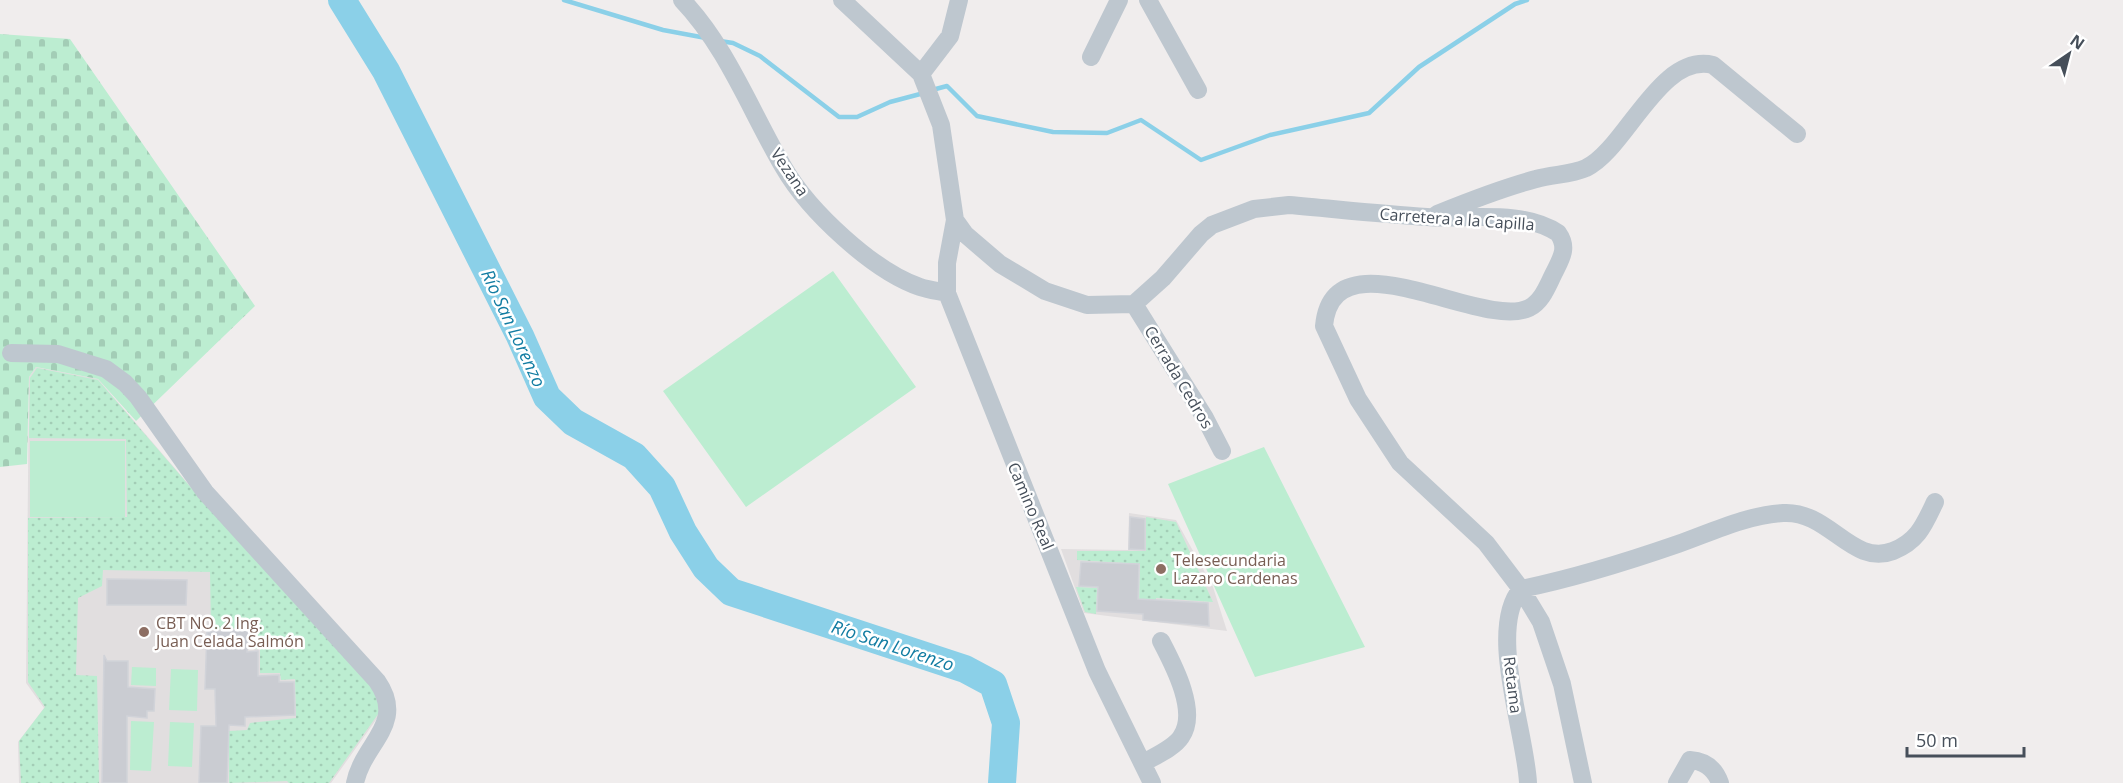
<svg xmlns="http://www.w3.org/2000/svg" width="2123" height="783" font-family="'Open Sans',sans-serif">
	<defs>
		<pattern id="grass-dots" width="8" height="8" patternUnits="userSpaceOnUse" patternTransform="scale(1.5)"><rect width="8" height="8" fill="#bcedd1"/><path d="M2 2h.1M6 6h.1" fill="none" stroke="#a3cdb6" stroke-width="1.8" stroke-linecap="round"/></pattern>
		<pattern id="cemetery-stones" width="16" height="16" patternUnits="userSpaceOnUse" patternTransform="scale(1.5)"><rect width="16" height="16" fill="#bcedd1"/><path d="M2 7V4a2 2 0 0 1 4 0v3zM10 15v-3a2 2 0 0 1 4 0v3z" fill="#a3cdb6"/></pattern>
	</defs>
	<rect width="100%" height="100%" fill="#f0eded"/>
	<!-- education -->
	<path fill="#e1dedf" d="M 36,367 L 98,379 L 383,710 L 331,783 L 19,783 L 18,742 L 44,708 L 26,683 L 29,377 Z
		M 1129,513 L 1176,520 L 1213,587 L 1227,631 L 1084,613 L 1061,549 L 1128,550 Z"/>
	<!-- grass -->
	<path fill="url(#grass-dots)" d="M 37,368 L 98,380 L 206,505 L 380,692 L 381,710 L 329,783 L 289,783 L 287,781 L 229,783 L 229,731 L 247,730 L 250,723 L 296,718 L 295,679 L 281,680 L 280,673 L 260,673 L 260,649 L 249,649 L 250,628 L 211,629 L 210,572 L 103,570 L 102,586 L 78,598 L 76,675 L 97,676 L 99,783 L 21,783 L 19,741 L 45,707 L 28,682 L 28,518 L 127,517 L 126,439 L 29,438 L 30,378 Z
		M 1146,517 L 1176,522 L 1213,602 L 1156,598 L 1155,609 L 1139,607 L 1140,564 L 1077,560 L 1077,551 L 1146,551 Z
		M 1076,587 L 1097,588 L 1096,614 L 1085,612 Z"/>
	<!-- cemetery -->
	<path fill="url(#cemetery-stones)" d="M 0,34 L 70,39 L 255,306 L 136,421 L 98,379 L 36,367 L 29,377 L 27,464 L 0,467 Z"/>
	<!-- garden -->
	<path fill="#bcedd1" d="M 833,271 L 916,387 L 746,507 L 663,391 Z
		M 30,441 L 125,441 L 125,517 L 30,517 Z
		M 1264,447 L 1365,647 L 1255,677 L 1168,484 Z
		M 132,667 L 156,668 L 156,686 L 131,685 Z
		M 171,669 L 198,670 L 197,711 L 169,710 Z
		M 131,721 L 154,722 L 151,771 L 130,770 Z
		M 170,722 L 194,723 L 192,767 L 168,766 Z"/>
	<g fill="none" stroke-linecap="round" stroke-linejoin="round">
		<!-- stream -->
		<path stroke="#8bd0e8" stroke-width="4.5" d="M 564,0 L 663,30 L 706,38
			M 720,41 L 733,43 L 760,56 L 839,117 L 857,117 L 890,102 L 924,93
			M 932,90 L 947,86 L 977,116 L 1053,132 L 1107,133 L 1141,120 L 1201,160 L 1270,135 L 1369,113 L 1419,67 L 1515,4 L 1527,0"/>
		<!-- river -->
		<path stroke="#8bd0e8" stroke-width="28" d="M 342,0 L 386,71 L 520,336 L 547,397 L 573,422 L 634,456 L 662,487 L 683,532 L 706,568 L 731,592 L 965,669 L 993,684 L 1006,723 L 1002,783"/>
	</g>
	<!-- building -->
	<path fill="#caccd2" stroke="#d1d3d9" stroke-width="1.5" d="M 1130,517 L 1145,519 L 1145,550 L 1129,549 Z
		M 1081,562 L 1139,564 L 1138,599 L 1208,603 L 1209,626 L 1143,620 L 1143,614 L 1097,611 L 1098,587 L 1079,586 Z
		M 107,579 L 187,580 L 186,605 L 107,605 Z
		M 248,630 L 247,652 L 258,651 L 258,676 L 279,675 L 279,682 L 294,682 L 295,715 L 245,717 L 245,726 L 229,725 L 227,783 L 199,783 L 201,726 L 216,726 L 215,689 L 205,689 L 207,632 Z
		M 104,655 L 107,661 L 128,661 L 128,687 L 155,689 L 154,711 L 147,711 L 147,718 L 127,716 L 127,783 L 102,783 Z"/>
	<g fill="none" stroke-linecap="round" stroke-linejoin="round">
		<!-- minor -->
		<path stroke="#bec7cf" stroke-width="18" d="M 682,0 C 727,47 751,112 784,168 C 809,211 873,271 920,287 C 929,290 938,291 947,293
			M 842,0 L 921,74 L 941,125 L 955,220 L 965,234 L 1000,264 L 1045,291 L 1087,305 L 1134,304 L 1163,278 L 1201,234 L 1212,225 L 1254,209 L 1289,205 C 1335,209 1381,214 1427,217 C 1468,220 1522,209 1558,233 C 1568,247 1562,257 1555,271 C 1548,284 1543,301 1529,308 C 1481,331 1333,230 1324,326 L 1358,399 L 1400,463 L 1486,543 L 1521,589 L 1541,622 L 1562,684 L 1583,783
			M 1148,0 L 1198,90
			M 1091,57 L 1119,0
			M 921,74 L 950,36 L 959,0
			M 1437,214 C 1469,201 1502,188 1536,179 C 1553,174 1570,175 1586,168 C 1626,149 1660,52 1713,65 L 1797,134
			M 955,220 L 947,263 L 947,293 L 1097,671 L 1152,783
			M 1134,304 L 1205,418 L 1222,451
			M 11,353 L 58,354 L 106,369 L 125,383 L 138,397 L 205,492 L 377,681 C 407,724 363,743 355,783
			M 1143,763 C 1155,756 1174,748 1181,737 C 1199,712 1173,664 1161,641
			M 1528,783 C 1526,734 1487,629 1521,589 C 1575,578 1626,562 1678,544 C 1712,532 1747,515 1783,513 C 1829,510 1852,567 1893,551 C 1918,541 1924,525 1935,502
			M 1677,783 L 1690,760 C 1705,761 1715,769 1720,783"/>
	</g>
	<!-- markers -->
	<g fill="#8d6e63" stroke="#fff" stroke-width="2">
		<circle cx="1161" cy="569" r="6"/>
		<circle cx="144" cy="632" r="6"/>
	</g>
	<g text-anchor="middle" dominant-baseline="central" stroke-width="5" stroke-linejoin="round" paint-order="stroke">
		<!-- street labels -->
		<g font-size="16" fill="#464f5a" stroke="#fff">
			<text transform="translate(790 172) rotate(56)">Vezana</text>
			<text transform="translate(1457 219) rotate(4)">Carretera a la Capilla</text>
			<text transform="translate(1179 377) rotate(59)">Cerrada Cedros</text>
			<text transform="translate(1031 506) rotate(67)">Camino Real</text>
			<text transform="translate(1513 685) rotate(83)">Retama</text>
		</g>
		<!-- education labels -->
		<g font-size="16" fill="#785e54" stroke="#fff" text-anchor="start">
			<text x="1173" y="560">Telesecundaria<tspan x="1173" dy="18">Lazaro Cardenas</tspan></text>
			<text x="156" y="623">CBT NO. 2 Ing.<tspan x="156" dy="18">Juan Celada Salmón</tspan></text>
		</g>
		<!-- water labels -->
		<g font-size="18" font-style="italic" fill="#117ca2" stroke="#fff">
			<text transform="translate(514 328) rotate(65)">Río San Lorenzo</text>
			<text transform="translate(893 645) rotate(18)">Río San Lorenzo</text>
		</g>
	</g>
	<!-- north arrow -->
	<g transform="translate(2069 54) rotate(35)" stroke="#ffffff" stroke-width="4.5" paint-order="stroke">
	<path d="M0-4.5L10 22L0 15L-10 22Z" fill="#464f5a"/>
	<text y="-9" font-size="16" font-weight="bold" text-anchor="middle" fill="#464f5a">N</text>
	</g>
	<!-- scale -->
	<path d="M1907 747v9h117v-9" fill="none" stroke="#464f5a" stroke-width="3"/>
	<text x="1916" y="747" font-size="18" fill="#464f5a" stroke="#ffffff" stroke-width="4.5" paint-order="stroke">50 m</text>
</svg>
